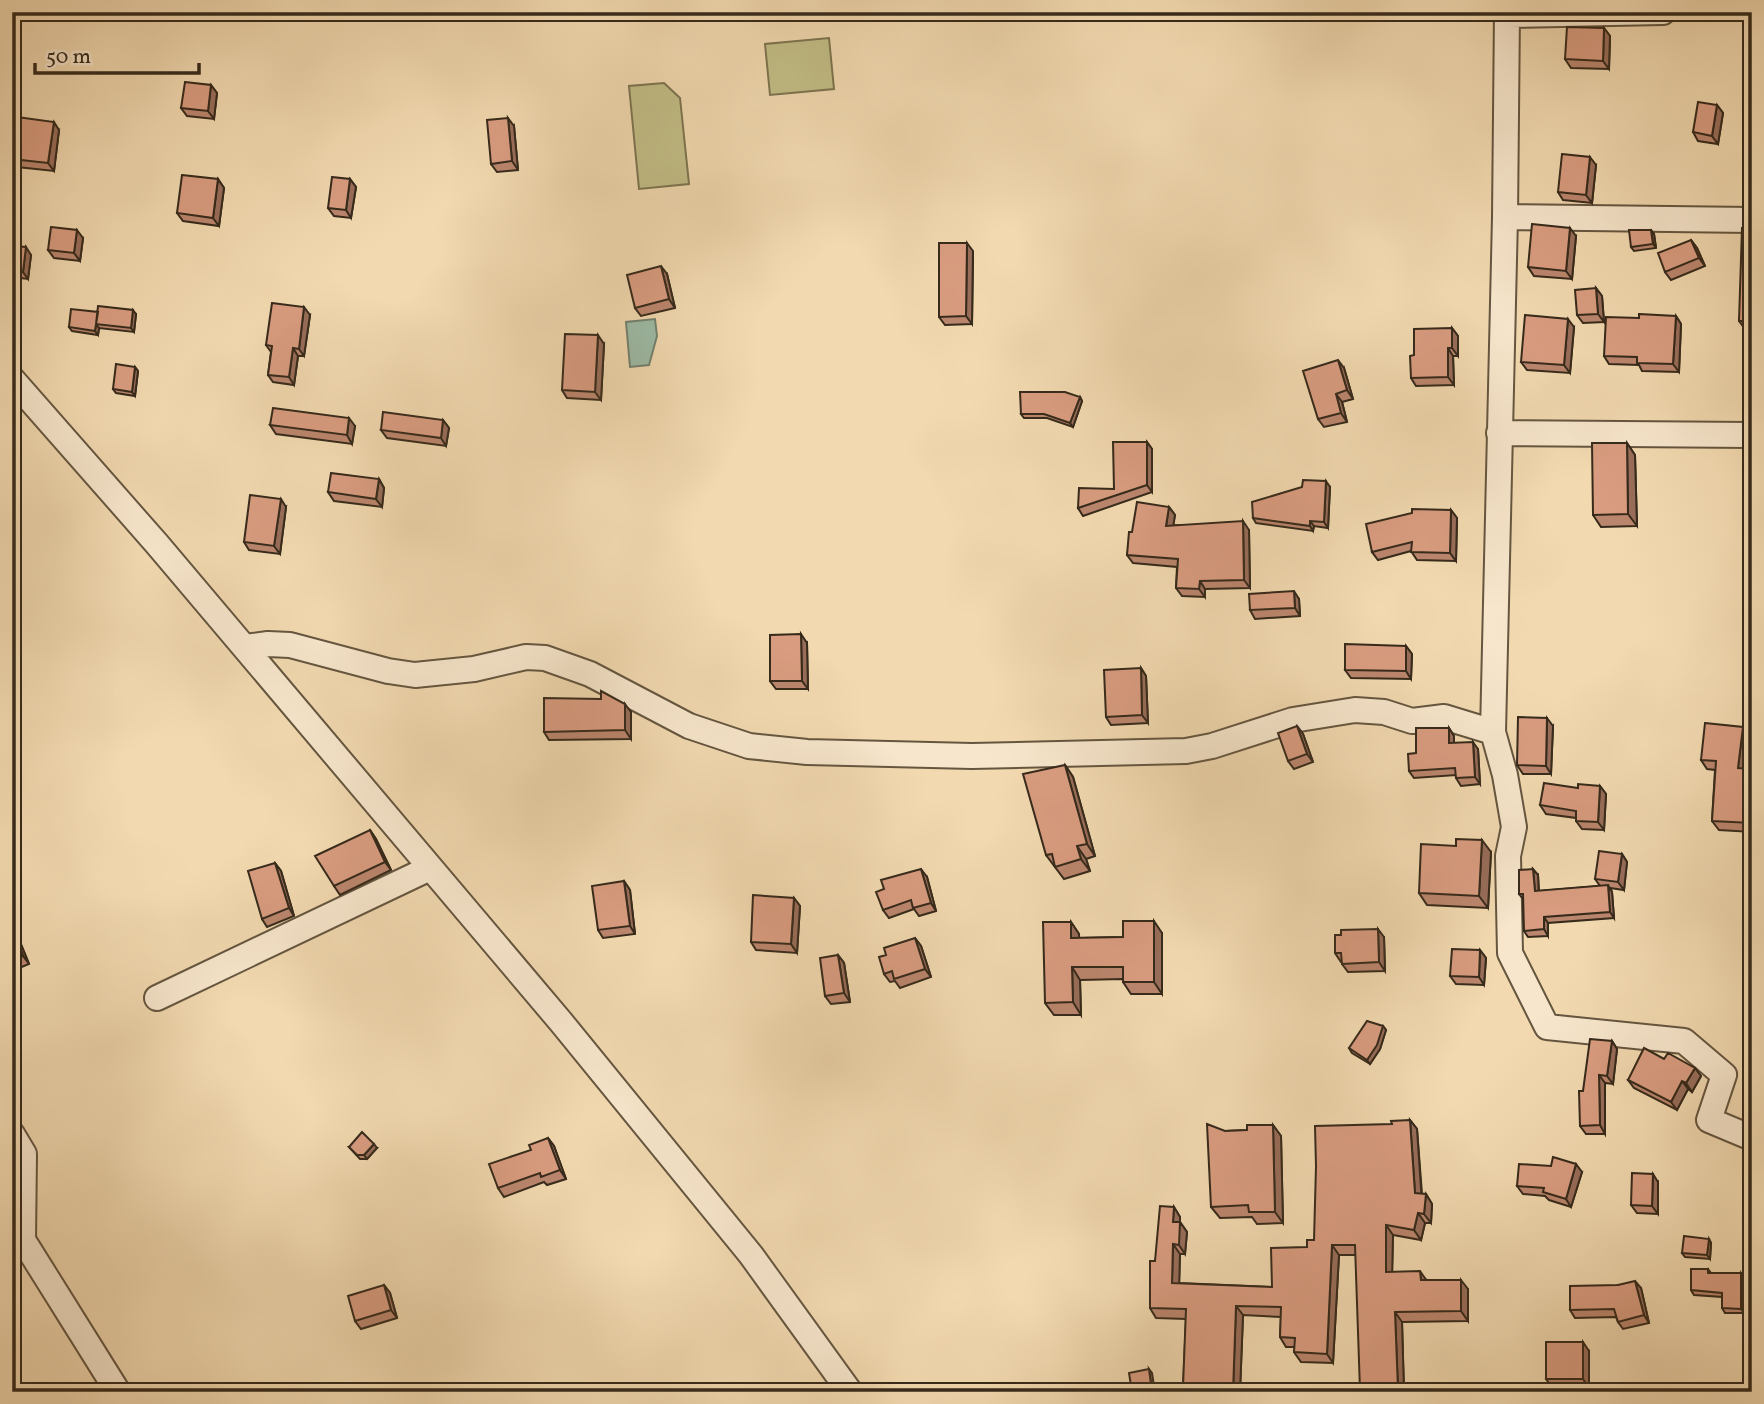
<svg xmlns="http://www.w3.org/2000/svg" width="1764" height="1404" font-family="Vollkorn,serif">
	<rect width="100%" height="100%" fill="#f2d9b0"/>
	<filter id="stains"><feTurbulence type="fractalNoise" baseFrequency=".00286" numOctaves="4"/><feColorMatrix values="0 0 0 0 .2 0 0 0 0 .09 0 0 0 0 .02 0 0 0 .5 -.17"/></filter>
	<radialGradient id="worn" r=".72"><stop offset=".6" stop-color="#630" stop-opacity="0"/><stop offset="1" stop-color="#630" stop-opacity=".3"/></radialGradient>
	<!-- green -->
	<path fill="#c2bd86" stroke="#7c7450" stroke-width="2" d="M 829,38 L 834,89 L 770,95 L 765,44 Z
		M 664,83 L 680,98 L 689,184 L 639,189 L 629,86 Z"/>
	<!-- water -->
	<path fill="#9cbba6" stroke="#73816e" stroke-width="2" d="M 655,319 L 657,336 L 649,365 L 630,367 L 626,322 Z"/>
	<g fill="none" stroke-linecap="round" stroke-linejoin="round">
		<!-- minor casing -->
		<g stroke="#655640" stroke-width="28">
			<path id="minor" d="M 1507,12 L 1505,217 L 1493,732 L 1505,775 L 1514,827 L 1508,856 L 1510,953 L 1547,1027 L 1684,1041 L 1724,1075 L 1709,1120 L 1752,1138
				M 1507,15 L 1663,12
				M 1505,217 L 1752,220
				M 12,379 L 157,544 L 561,1022 L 751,1255 L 850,1392
				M 1499,433 L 1752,435
				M 245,647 L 268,644 L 290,645 L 388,671 L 415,675 L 474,669 L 526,657 L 545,658 L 590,674 L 689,726 L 749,746 L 807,752 L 972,756 L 1186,751 L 1212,746 L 1293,720 L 1355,710 L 1384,712 L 1412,721 L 1444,717 L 1493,732
				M 157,998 L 430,868
				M 12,1134 L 24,1154 L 23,1240 L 118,1392"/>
		</g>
		<!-- minor -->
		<use href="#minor" stroke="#f7e6cc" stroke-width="24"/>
	</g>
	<!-- wall -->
	<path fill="#bb866e" stroke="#362a1b" stroke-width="2" d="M 1604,28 L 1610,36 L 1609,69 L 1571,68 L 1565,59 Z
		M 211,85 L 217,93 L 214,119 L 187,116 L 181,108 Z
		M 1717,105 L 1723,113 L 1718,144 L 1698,141 L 1693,132 Z
		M 514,126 L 518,170 L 497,172 L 491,164 Z
		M 59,130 L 54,171 L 17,167 L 12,159 L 12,155 Z
		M 1596,165 L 1592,203 L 1563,200 L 1558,192 Z
		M 218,179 L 224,188 L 219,226 L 183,221 L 177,213 Z
		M 350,179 L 356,187 L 351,218 L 334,216 L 328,208 Z
		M 1752,228 L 1752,329 L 1745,329 L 1739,321 Z
		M 1651,230 L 1654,234 L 1656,248 L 1634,251 L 1631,247 Z
		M 1576,236 L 1572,279 L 1534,276 L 1528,267 Z
		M 83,238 L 80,261 L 54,258 L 48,250 Z
		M 1691,240 L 1697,248 L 1705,266 L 1671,280 L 1665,272 Z
		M 12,246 L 31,255 L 28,279 L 12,277 Z
		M 973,251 L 972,324 L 945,325 L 939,317 Z
		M 667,274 L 675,308 L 641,316 L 635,308 Z
		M 1596,288 L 1602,296 L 1604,322 L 1583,323 L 1577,315 Z
		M 98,312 L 136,314 L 134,332 L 99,328 L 98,335 L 72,331 L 69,327 Z
		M 310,315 L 304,356 L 298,356 L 294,385 L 273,382 L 268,375 L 271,352 L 266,345 Z
		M 1676,316 L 1681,324 L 1679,372 L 1642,371 L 1639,365 L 1609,364 L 1604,356 L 1639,318 Z
		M 1574,327 L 1570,373 L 1527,370 L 1521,362 Z
		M 1452,328 L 1458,336 L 1458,356 L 1453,356 L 1454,385 L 1416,386 L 1411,378 L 1414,355 Z
		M 604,344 L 601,400 L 567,398 L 562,390 Z
		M 135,367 L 138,371 L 135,396 L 116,393 L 113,389 Z
		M 1344,368 L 1353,399 L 1342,402 L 1347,422 L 1324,427 L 1318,419 Z
		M 1080,397 L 1082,401 L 1073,427 L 1047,418 L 1024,418 L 1021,414 Z
		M 443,420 L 449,428 L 446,446 L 387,438 L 381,430 Z
		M 270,425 L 355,426 L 352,444 L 276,434 Z
		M 1147,442 L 1152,449 L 1152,492 L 1083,516 L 1078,508 L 1114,489 Z
		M 1627,443 L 1635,455 L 1637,526 L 1601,527 L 1593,515 Z
		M 379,479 L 384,488 L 382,507 L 334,501 L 328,492 Z
		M 1330,487 L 1328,528 L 1314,526 L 1313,531 L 1256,523 L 1253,518 Z
		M 286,507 L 280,554 L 249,550 L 244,542 Z
		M 1169,507 L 1175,515 L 1173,525 L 1249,530 L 1250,588 L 1205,589 L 1205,597 L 1182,596 L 1176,588 L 1177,567 L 1133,563 L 1127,555 L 1132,532 Z
		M 1451,510 L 1457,518 L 1456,561 L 1417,560 L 1411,551 L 1378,560 L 1372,552 Z
		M 1299,599 L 1300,616 L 1255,619 L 1250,610 Z
		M 807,643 L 808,689 L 776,689 L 770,681 Z
		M 1406,646 L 1412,654 L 1411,679 L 1351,678 L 1345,670 Z
		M 1141,668 L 1146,676 L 1148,723 L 1111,725 L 1106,717 Z
		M 631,712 L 631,739 L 549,740 L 544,732 Z
		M 1297,726 L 1303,734 L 1313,762 L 1294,769 L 1288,761 Z
		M 1553,726 L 1551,774 L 1523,774 L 1517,765 Z
		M 1449,728 L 1454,736 L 1454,743 L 1478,749 L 1480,784 L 1461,786 L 1456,778 L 1456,775 L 1414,778 L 1409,771 L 1416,753 Z
		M 1750,737 L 1746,768 L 1752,769 L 1752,832 L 1719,830 L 1712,821 L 1715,770 L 1707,769 L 1701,760 Z
		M 1065,765 L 1073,777 L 1095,856 L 1086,859 L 1090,871 L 1064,879 L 1046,855 Z
		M 1600,786 L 1606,794 L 1604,830 L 1582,829 L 1576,821 L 1576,818 L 1546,814 L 1540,805 L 1578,788 Z
		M 370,830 L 376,839 L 391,870 L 340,895 L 334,886 Z
		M 1491,852 L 1488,908 L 1427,905 L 1419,893 Z
		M 1622,854 L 1627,862 L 1624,890 L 1610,888 L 1612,892 L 1614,918 L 1548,923 L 1548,936 L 1528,937 L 1524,931 L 1523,899 L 1519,894 L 1538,875 L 1539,891 L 1600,886 L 1595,879 Z
		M 275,863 L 281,871 L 294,916 L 267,927 L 262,919 Z
		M 927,877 L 936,911 L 919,916 L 914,909 L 889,918 L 883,910 Z
		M 624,881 L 630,890 L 635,934 L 603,938 L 598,930 Z
		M 794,898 L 800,906 L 797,953 L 756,950 L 751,942 Z
		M 1071,922 L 1079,934 L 1079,938 L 1123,937 L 1162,933 L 1162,994 L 1131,994 L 1123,982 L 1123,979 L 1080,980 L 1081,1015 L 1054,1015 L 1045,1003 Z
		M 12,929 L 18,937 L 29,964 L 12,971 Z
		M 1341,935 L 1384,937 L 1385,971 L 1348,972 L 1342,964 L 1342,962 L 1341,962 L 1335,953 Z
		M 915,938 L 921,946 L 931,977 L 900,988 L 895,981 L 890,982 L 884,974 L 886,955 Z
		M 1480,950 L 1486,958 L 1484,985 L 1456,984 L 1450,976 Z
		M 838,955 L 844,963 L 850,1002 L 831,1004 L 825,996 Z
		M 1383,1026 L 1386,1030 L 1380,1049 L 1370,1064 L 1352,1053 L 1349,1048 Z
		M 1612,1041 L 1617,1049 L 1613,1084 L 1605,1083 L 1605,1134 L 1586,1134 L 1580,1126 L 1583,1091 Z
		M 1695,1068 L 1701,1076 L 1692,1092 L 1688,1089 L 1677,1110 L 1634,1088 L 1628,1080 Z
		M 1410,1120 L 1417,1129 L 1422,1194 L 1426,1194 L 1432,1204 L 1431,1223 L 1425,1223 L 1421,1240 L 1393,1235 L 1392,1272 L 1468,1289 L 1468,1321 L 1402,1322 L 1404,1392 L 1361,1392 L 1356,1255 L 1339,1255 L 1333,1363 L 1301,1362 L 1294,1352 L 1295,1347 L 1286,1347 L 1280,1337 L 1281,1317 L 1243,1315 L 1240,1392 L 1187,1392 L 1183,1387 L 1186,1319 L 1156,1318 L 1150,1308 L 1155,1261 L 1174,1207 L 1180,1217 L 1180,1222 L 1187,1232 L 1185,1254 L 1180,1254 L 1179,1283 L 1272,1287 L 1314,1240 L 1392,1124 Z
		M 1273,1125 L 1281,1136 L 1283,1223 L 1257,1224 L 1252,1217 L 1220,1218 L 1211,1207 L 1225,1131 L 1247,1130 Z
		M 548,1138 L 554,1146 L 566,1179 L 547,1185 L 544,1182 L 504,1197 L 498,1188 L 531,1150 Z
		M 349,1147 L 377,1148 L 367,1159 L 360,1159 Z
		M 1582,1172 L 1571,1207 L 1549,1200 L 1545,1196 L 1523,1194 L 1517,1186 Z
		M 1658,1182 L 1658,1214 L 1637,1213 L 1631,1205 Z
		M 1709,1239 L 1711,1243 L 1710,1259 L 1685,1257 L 1682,1253 Z
		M 1708,1269 L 1711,1273 L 1741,1273 L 1744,1277 L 1744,1313 L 1725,1313 L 1722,1308 L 1722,1297 L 1694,1295 L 1691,1290 Z
		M 384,1285 L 390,1293 L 397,1318 L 361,1329 L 355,1321 Z
		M 1618,1285 L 1641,1288 L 1649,1323 L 1623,1329 L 1618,1322 L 1616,1317 L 1575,1318 L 1570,1310 Z
		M 1589,1351 L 1589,1388 L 1552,1387 L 1546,1379 Z"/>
	<!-- shaded-wall -->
	<path fill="#986d5a" stroke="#362a1b" stroke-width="2" d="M 1604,28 L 1610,36 L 1609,69 L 1603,61 Z
		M 211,85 L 217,93 L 214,119 L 208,111 Z
		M 1717,105 L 1723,113 L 1718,144 L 1712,136 Z
		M 508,118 L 514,126 L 518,170 L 512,161 Z
		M 54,122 L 59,130 L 54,171 L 48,163 Z
		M 1590,157 L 1596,165 L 1592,203 L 1586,195 Z
		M 218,179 L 224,188 L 219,226 L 213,218 Z
		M 350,179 L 356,187 L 351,218 L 346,210 Z
		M 1570,228 L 1576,236 L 1572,279 L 1566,271 Z
		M 77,230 L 83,238 L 80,261 L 74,253 Z
		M 1651,230 L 1654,234 L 1656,248 L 1653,244 Z
		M 1691,240 L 1697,248 L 1705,266 L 1699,258 Z
		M 967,243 L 973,251 L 972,324 L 966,316 Z
		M 26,247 L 31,255 L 28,279 L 23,272 Z
		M 661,266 L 667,274 L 675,308 L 669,299 Z
		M 1596,288 L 1602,296 L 1604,322 L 1598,314 Z
		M 304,307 L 310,315 L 304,356 L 299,349 Z
		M 133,310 L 136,314 L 134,332 L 131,328 Z
		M 1676,316 L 1681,324 L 1679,372 L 1673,364 Z
		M 1568,319 L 1574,327 L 1570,373 L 1564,365 Z
		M 96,324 L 99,328 L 98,335 L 95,331 Z
		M 1452,328 L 1458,336 L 1458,356 L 1452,348 Z
		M 598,335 L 604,344 L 601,400 L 595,392 Z
		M 293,348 L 298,356 L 294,385 L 289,377 Z
		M 1448,348 L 1453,356 L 1454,385 L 1448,377 Z
		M 1338,360 L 1344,368 L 1353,399 L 1347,390 Z
		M 135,367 L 138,371 L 135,396 L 132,392 Z
		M 1336,394 L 1342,402 L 1347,422 L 1341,413 Z
		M 1080,397 L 1082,401 L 1073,427 L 1070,423 Z
		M 349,418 L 355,426 L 352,444 L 347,435 Z
		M 443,420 L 449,428 L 446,446 L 441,438 Z
		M 1147,442 L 1152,449 L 1152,492 L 1147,485 Z
		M 1627,443 L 1635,455 L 1637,526 L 1628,514 Z
		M 379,479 L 384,488 L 382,507 L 376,499 Z
		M 1326,481 L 1330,487 L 1328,528 L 1324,522 Z
		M 281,499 L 286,507 L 280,554 L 274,546 Z
		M 1169,507 L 1175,515 L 1172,534 L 1166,526 Z
		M 1451,510 L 1457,518 L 1456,561 L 1450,553 Z
		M 1243,521 L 1249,530 L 1250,588 L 1244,580 Z
		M 1310,521 L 1314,526 L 1313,531 L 1310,526 Z
		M 1200,581 L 1205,589 L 1205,597 L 1199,589 Z
		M 1294,591 L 1299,599 L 1300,616 L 1295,608 Z
		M 801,634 L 807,643 L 808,689 L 802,681 Z
		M 1406,646 L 1412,654 L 1411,679 L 1406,671 Z
		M 1141,668 L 1146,676 L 1148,723 L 1142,715 Z
		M 625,704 L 631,712 L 631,739 L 625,730 Z
		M 1547,718 L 1553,726 L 1551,774 L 1546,766 Z
		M 1297,726 L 1303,734 L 1313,762 L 1307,754 Z
		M 1743,727 L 1750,737 L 1744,777 L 1738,768 Z
		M 1449,728 L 1454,736 L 1454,750 L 1449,743 Z
		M 1473,742 L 1478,749 L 1480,784 L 1475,777 Z
		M 1065,765 L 1073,777 L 1095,856 L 1087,844 Z
		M 1600,786 L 1606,794 L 1604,830 L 1598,822 Z
		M 370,830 L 376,839 L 391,870 L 385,862 Z
		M 1482,840 L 1491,852 L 1488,908 L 1479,896 Z
		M 1077,846 L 1086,859 L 1090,871 L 1081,859 Z
		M 1622,854 L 1627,862 L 1624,890 L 1618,882 Z
		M 275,863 L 281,871 L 294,916 L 289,908 Z
		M 921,869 L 927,877 L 936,911 L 931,903 Z
		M 1533,869 L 1538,875 L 1539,898 L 1535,891 Z
		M 624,881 L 630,890 L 635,934 L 630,926 Z
		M 1608,885 L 1612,892 L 1614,918 L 1610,912 Z
		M 794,898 L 800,906 L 797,953 L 791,944 Z
		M 1544,917 L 1548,923 L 1548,936 L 1544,929 Z
		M 1154,921 L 1162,933 L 1162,994 L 1154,982 Z
		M 1071,922 L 1079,934 L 1080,950 L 1071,938 Z
		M 12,929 L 18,937 L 29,964 L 23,956 Z
		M 1378,929 L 1384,937 L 1385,971 L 1379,962 Z
		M 915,938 L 921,946 L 931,977 L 925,969 Z
		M 1480,950 L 1486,958 L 1484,985 L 1479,977 Z
		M 838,955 L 844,963 L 850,1002 L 844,993 Z
		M 1072,967 L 1080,980 L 1081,1015 L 1073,1002 Z
		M 1383,1026 L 1386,1030 L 1380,1049 L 1370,1064 L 1367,1060 Z
		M 1612,1041 L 1617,1049 L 1613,1084 L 1607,1076 Z
		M 1695,1068 L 1701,1076 L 1692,1092 L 1686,1083 Z
		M 1599,1075 L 1605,1083 L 1605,1134 L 1600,1125 Z
		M 1682,1081 L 1688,1089 L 1677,1110 L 1671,1102 Z
		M 1410,1120 L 1417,1129 L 1422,1203 L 1415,1193 Z
		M 1273,1125 L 1281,1136 L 1283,1223 L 1275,1212 Z
		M 548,1138 L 554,1146 L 566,1179 L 560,1170 Z
		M 374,1144 L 377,1148 L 367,1159 L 364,1155 Z
		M 1576,1164 L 1582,1172 L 1571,1207 L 1566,1199 Z
		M 1653,1174 L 1658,1182 L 1658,1214 L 1652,1206 Z
		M 1426,1194 L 1432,1204 L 1431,1223 L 1424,1214 Z
		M 1174,1207 L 1180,1217 L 1180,1226 L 1180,1222 L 1187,1232 L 1185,1254 L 1179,1245 L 1173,1222 Z
		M 1418,1213 L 1425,1223 L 1421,1240 L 1414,1230 Z
		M 1386,1225 L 1393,1235 L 1392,1281 L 1386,1272 Z
		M 1709,1239 L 1711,1243 L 1710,1259 L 1707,1255 Z
		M 1173,1244 L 1180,1254 L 1179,1292 L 1172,1283 Z
		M 1332,1245 L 1339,1255 L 1333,1363 L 1327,1354 Z
		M 1420,1271 L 1427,1281 L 1421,1280 Z
		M 1741,1273 L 1744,1277 L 1744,1313 L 1741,1309 Z
		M 1461,1280 L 1468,1289 L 1468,1321 L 1461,1311 Z
		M 1635,1281 L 1641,1288 L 1649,1323 L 1644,1315 Z
		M 384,1285 L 390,1293 L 397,1318 L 391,1310 Z
		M 1236,1306 L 1243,1315 L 1240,1392 L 1233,1392 Z
		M 1395,1312 L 1402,1322 L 1404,1392 L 1399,1392 L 1398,1389 Z
		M 1583,1342 L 1589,1351 L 1589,1388 L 1583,1379 Z
		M 1149,1369 L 1152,1373 L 1155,1392 L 1152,1392 Z"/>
	<!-- building -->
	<path fill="#d99c80" stroke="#362a1b" stroke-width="2" d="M 1567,27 L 1604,28 L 1603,61 L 1565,59 Z
		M 185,82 L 211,85 L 208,111 L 181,108 Z
		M 1698,102 L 1717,105 L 1712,136 L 1693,132 Z
		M 17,117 L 54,122 L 48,163 L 12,159 Z
		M 508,118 L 512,161 L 491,164 L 487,120 Z
		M 1562,154 L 1590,157 L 1586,195 L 1558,192 Z
		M 182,175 L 218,179 L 213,218 L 177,213 Z
		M 332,177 L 350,179 L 346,210 L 328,208 Z
		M 1532,224 L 1570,228 L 1566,271 L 1528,267 Z
		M 51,227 L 77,230 L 74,253 L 48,250 Z
		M 1742,228 L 1752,228 L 1752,321 L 1739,321 Z
		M 1629,230 L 1651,230 L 1653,244 L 1631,247 Z
		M 1691,240 L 1699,258 L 1665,272 L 1658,253 Z
		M 939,243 L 967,243 L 966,316 L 939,317 Z
		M 12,246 L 26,247 L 23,272 L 12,270 Z
		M 661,266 L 669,299 L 635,308 L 627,275 Z
		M 1596,288 L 1598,314 L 1577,315 L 1575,290 Z
		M 272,303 L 304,307 L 299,349 L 293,348 L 289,377 L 268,375 L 272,346 L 266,345 Z
		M 98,306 L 133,310 L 131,328 L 96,324 L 95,331 L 69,327 L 71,309 L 98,312 L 96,324 Z
		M 1639,314 L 1676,316 L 1673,364 L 1637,363 L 1637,357 L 1604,356 L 1606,317 L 1639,318 Z
		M 1525,315 L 1568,319 L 1564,365 L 1521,362 Z
		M 1452,328 L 1452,348 L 1448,348 L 1448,377 L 1411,378 L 1410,356 L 1414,355 L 1414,329 Z
		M 565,334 L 598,335 L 595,392 L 562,390 Z
		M 1338,360 L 1347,390 L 1336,394 L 1341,413 L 1318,419 L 1303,371 Z
		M 116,364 L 135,367 L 132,392 L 113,389 Z
		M 1020,392 L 1065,392 L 1080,397 L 1070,423 L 1044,414 L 1021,414 Z
		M 273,408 L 349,418 L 347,435 L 270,425 Z
		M 383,412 L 443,420 L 441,438 L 381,430 Z
		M 1113,442 L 1147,442 L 1147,485 L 1078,508 L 1079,488 L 1114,489 Z
		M 1592,443 L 1627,443 L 1628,514 L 1593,515 Z
		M 331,473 L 379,479 L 376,499 L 328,492 Z
		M 1303,480 L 1326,481 L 1324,522 L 1310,521 L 1310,526 L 1253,518 L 1252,502 L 1302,487 Z
		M 250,495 L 281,499 L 274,546 L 244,542 Z
		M 1137,502 L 1169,507 L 1166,526 L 1243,521 L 1244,580 L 1200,581 L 1199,589 L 1176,588 L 1178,559 L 1127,555 L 1129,532 L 1132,532 Z
		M 1412,509 L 1451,510 L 1450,553 L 1411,552 L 1412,542 L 1372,552 L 1366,524 L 1412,513 Z
		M 1294,591 L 1295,608 L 1250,610 L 1249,594 Z
		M 801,634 L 802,681 L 770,681 L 770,635 Z
		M 1345,644 L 1406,646 L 1406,671 L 1345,670 Z
		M 1141,668 L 1142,715 L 1106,717 L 1104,670 Z
		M 601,691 L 625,704 L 625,730 L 544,732 L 544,698 L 601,699 Z
		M 1518,717 L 1547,718 L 1546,766 L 1517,765 Z
		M 1705,723 L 1743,727 L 1738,768 L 1752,769 L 1752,823 L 1712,821 L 1716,761 L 1701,760 Z
		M 1297,726 L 1307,754 L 1288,761 L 1278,733 Z
		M 1416,728 L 1449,728 L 1449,743 L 1473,742 L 1475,777 L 1456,778 L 1455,768 L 1409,771 L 1408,754 L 1416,753 Z
		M 1065,765 L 1087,844 L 1077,846 L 1081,859 L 1055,867 L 1052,854 L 1046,855 L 1023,774 Z
		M 1544,783 L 1578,788 L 1578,784 L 1600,786 L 1598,822 L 1576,821 L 1576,811 L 1540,805 Z
		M 370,830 L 385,862 L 334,886 L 315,856 Z
		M 1456,839 L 1482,840 L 1479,896 L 1419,893 L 1421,844 L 1456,846 Z
		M 1599,851 L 1622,854 L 1618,882 L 1595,879 Z
		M 275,863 L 289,908 L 262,919 L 248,871 Z
		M 921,869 L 931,903 L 913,908 L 911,900 L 883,910 L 876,892 L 884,889 L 881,880 Z
		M 1533,869 L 1535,891 L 1608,885 L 1610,912 L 1544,917 L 1544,929 L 1524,931 L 1523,894 L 1519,894 L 1519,870 Z
		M 624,881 L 630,926 L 598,930 L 592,886 Z
		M 753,895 L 794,898 L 791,944 L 751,942 Z
		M 1123,921 L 1154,921 L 1154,982 L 1123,982 L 1123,967 L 1072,967 L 1073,1002 L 1045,1003 L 1043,922 L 1071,922 L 1071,938 L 1123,937 Z
		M 12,929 L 23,956 L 12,961 Z
		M 1378,929 L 1379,962 L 1342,964 L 1341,953 L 1335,953 L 1335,935 L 1341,935 L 1341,930 Z
		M 915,938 L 925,969 L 894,979 L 892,971 L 884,974 L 879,957 L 886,955 L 884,948 Z
		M 1452,949 L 1480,950 L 1479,977 L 1450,976 Z
		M 838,955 L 844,993 L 825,996 L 820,958 Z
		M 1367,1021 L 1383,1026 L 1377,1045 L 1367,1060 L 1349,1048 Z
		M 1590,1039 L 1612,1041 L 1607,1076 L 1599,1075 L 1600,1125 L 1580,1126 L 1579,1091 L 1583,1091 Z
		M 1644,1048 L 1664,1059 L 1668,1053 L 1695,1068 L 1686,1083 L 1682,1081 L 1671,1102 L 1628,1080 Z
		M 1410,1120 L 1415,1193 L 1426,1194 L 1424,1214 L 1418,1213 L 1414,1230 L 1386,1225 L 1386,1272 L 1420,1271 L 1421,1280 L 1461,1280 L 1461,1311 L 1395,1312 L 1398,1389 L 1360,1390 L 1355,1245 L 1332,1245 L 1327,1354 L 1294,1352 L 1295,1338 L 1280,1337 L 1281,1307 L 1236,1306 L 1233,1392 L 1192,1392 L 1192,1387 L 1183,1387 L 1186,1309 L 1150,1308 L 1150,1261 L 1155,1261 L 1160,1206 L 1174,1207 L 1173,1222 L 1180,1222 L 1179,1245 L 1173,1244 L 1172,1283 L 1272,1287 L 1271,1248 L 1307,1247 L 1307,1240 L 1314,1240 L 1316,1166 L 1315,1126 L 1392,1124 L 1391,1121 Z
		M 1207,1124 L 1225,1131 L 1247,1130 L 1247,1125 L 1273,1125 L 1275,1212 L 1249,1212 L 1248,1205 L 1211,1207 Z
		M 362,1132 L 374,1144 L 364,1155 L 357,1155 L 349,1147 Z
		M 548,1138 L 560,1170 L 541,1177 L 540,1173 L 498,1188 L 489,1164 L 531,1150 L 529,1145 Z
		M 1553,1157 L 1576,1164 L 1566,1199 L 1543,1192 L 1544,1188 L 1517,1186 L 1519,1164 L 1551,1166 Z
		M 1632,1173 L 1653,1174 L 1652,1206 L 1631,1205 Z
		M 1684,1236 L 1709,1239 L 1707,1255 L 1682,1253 Z
		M 1691,1269 L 1708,1269 L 1708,1273 L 1741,1273 L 1741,1309 L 1722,1308 L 1722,1293 L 1691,1290 Z
		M 1635,1281 L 1644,1315 L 1618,1322 L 1614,1309 L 1570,1310 L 1570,1286 L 1618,1285 Z
		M 384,1285 L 391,1310 L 355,1321 L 348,1296 Z
		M 1546,1342 L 1583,1342 L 1583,1379 L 1546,1379 Z
		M 1149,1369 L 1152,1392 L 1132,1392 L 1129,1373 Z
		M 931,1384 L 933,1392 L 908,1392 Z"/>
	<!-- margin -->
	<rect width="1764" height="1404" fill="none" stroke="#f2d9b0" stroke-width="42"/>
	<rect x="14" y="14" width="1736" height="1376" fill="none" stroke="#362a1b" stroke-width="3.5"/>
	<rect x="21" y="21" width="1722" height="1362" fill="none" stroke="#362a1b" stroke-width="2"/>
	<!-- scale -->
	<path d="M35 63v10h164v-10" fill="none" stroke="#362a1b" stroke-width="3.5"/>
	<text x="46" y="63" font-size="21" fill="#362a1b" stroke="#f7e6cc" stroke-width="5" paint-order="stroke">50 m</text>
	<rect width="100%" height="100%" filter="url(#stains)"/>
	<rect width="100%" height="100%" fill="url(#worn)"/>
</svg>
